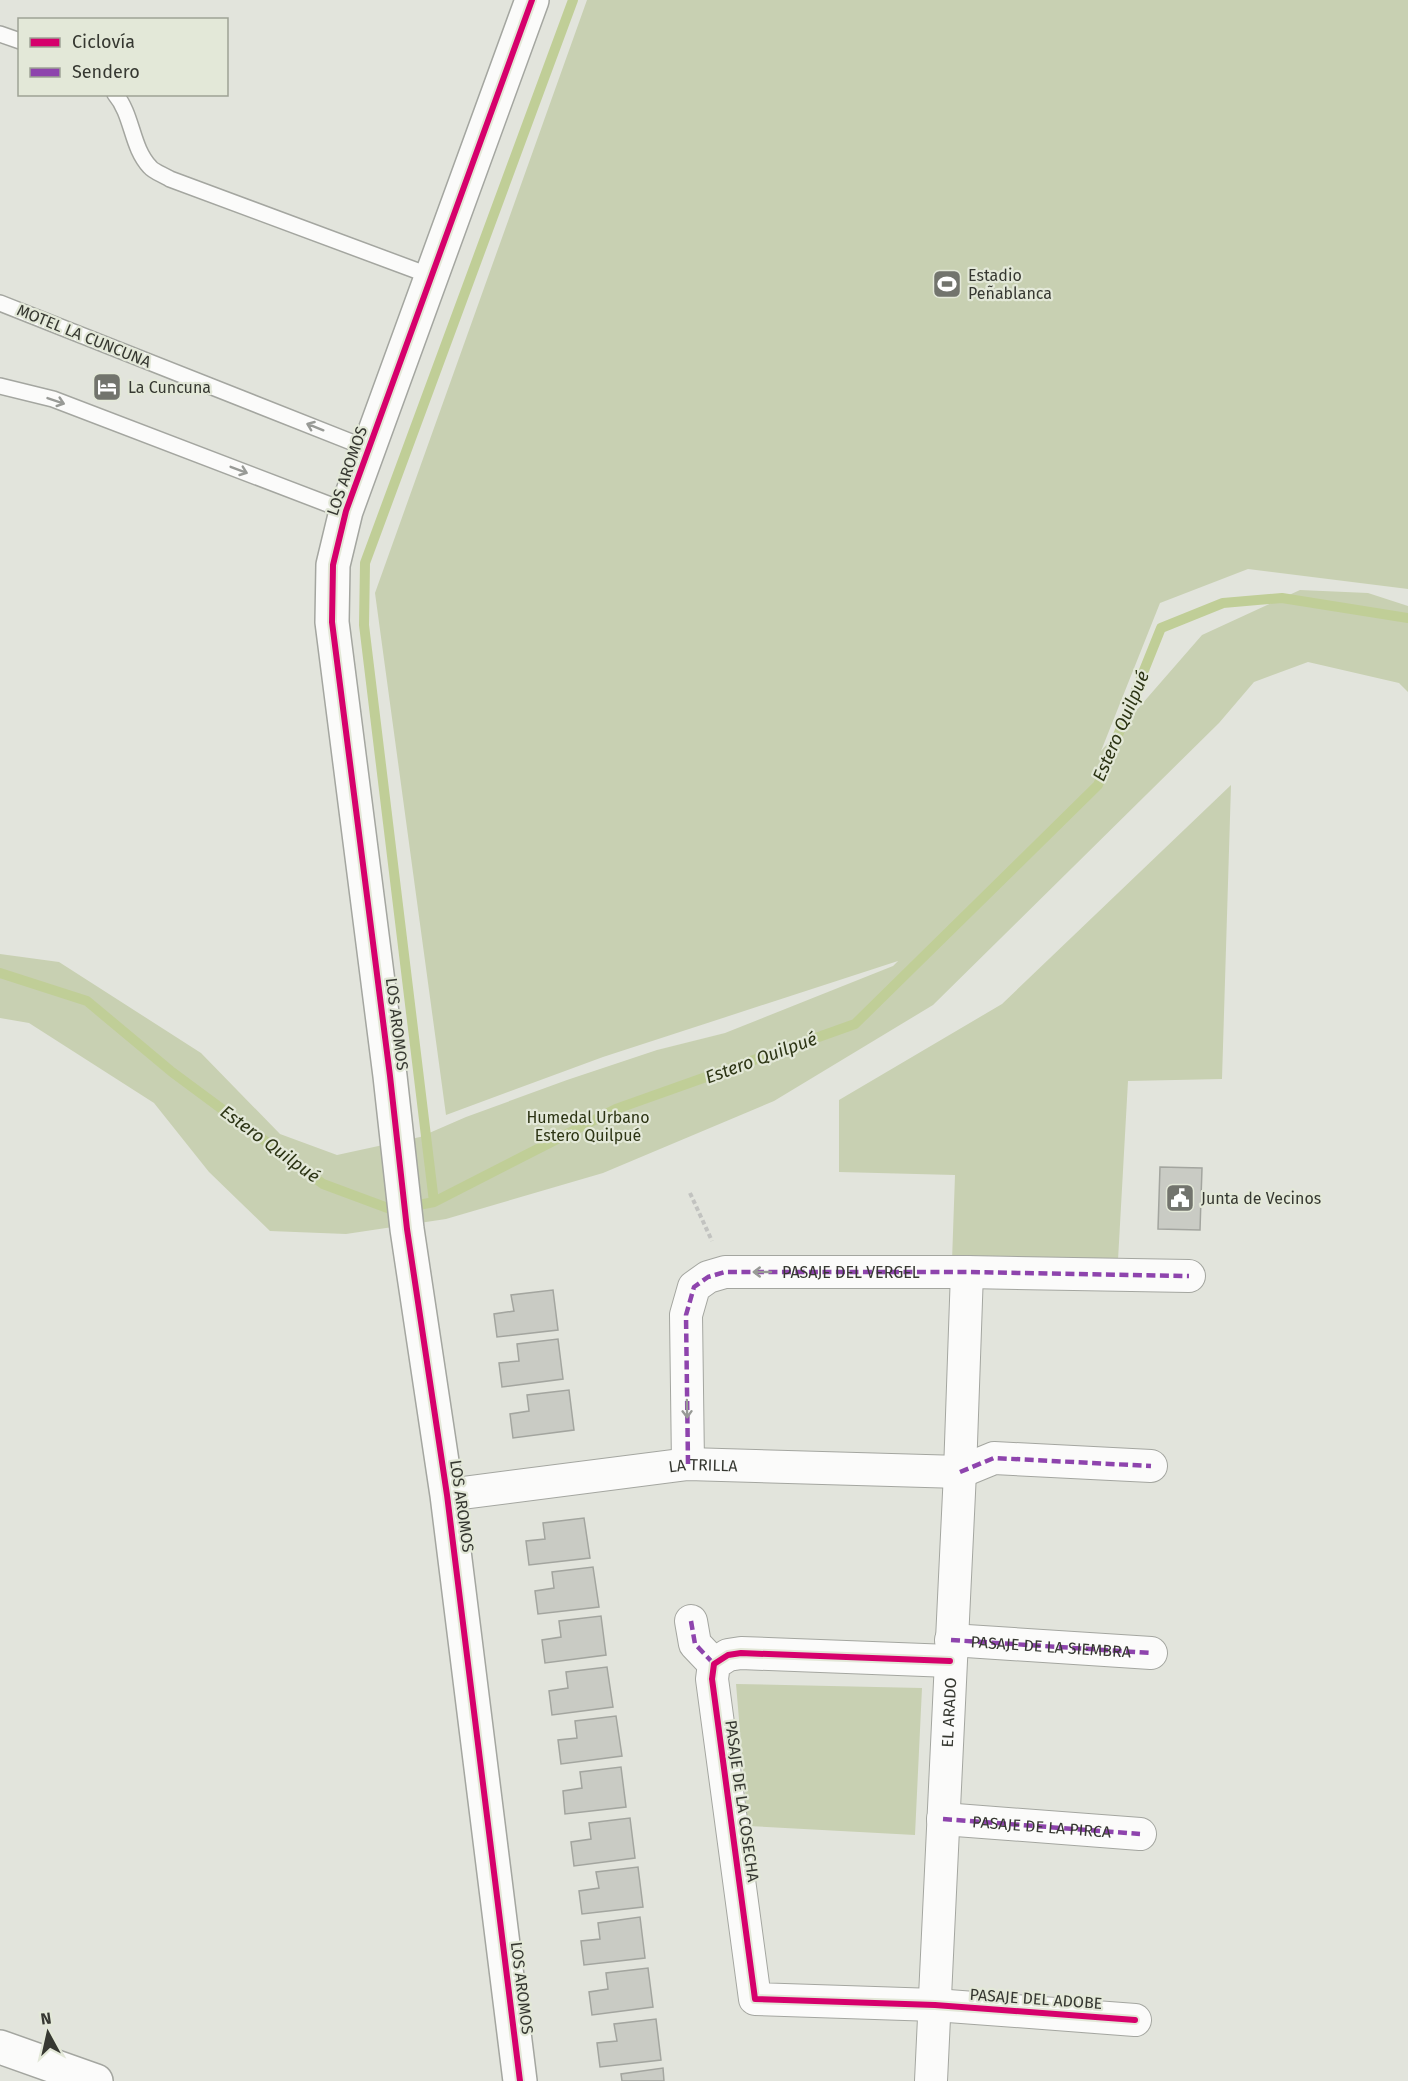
<svg xmlns="http://www.w3.org/2000/svg" width="1408" height="2081" font-family="'Fira Sans',sans-serif">
	<rect width="100%" height="100%" fill="#e2e4dc"/>
	<!-- green -->
	<path fill="#c8d0b2" d="M 587,0 L 1408,0 L 1408,589 L 1248,569 L 1160,603 L 1101,751 L 1202,635 L 1300,590 L 1368,593 L 1408,606 L 1408,692 L 1399,683 L 1308,662 L 1254,682 L 1219,723 L 933,1005 L 774,1101 L 603,1173 L 446,1219 L 346,1234 L 270,1231 L 209,1172 L 154,1103 L 29,1023 L 0,1018 L 0,954 L 59,962 L 201,1053 L 280,1134 L 337,1155 L 420,1137 L 466,1117 L 567,1080 L 657,1050 L 725,1033 L 893,966 L 898,961 L 603,1057 L 446,1115 L 375,593 Z
		M 1231,785 L 1222,1079 L 1128,1081 L 1118,1260 L 952,1261 L 955,1175 L 839,1172 L 839,1100 L 1002,1004 Z
		M 736,1684 L 922,1688 L 915,1835 L 748,1826 Z"/>
	<g fill="none" stroke-linecap="round" stroke-linejoin="round">
		<!-- stream -->
		<path stroke="#c0ce97" stroke-width="10" d="M 0,973 L 87,1001 L 172,1072 L 323,1184 L 393,1210 L 434,1202 L 616,1109 L 855,1024 L 1098,785 L 1161,628 L 1223,603 L 1282,598 L 1408,618
			M 434,1202 L 364,625 L 365,563 L 573,0"/>
	</g>
	<!-- building -->
	<path fill="#c9cbc4" stroke="#a3a59f" stroke-width="1.5" d="M 1160,1167 L 1202,1168 L 1200,1230 L 1158,1229 Z
		M 553,1290 L 558,1330 L 497,1337 L 494,1314 L 514,1311 L 511,1295 Z
		M 558,1339 L 563,1379 L 502,1387 L 499,1363 L 519,1361 L 517,1344 Z
		M 569,1390 L 574,1430 L 513,1438 L 510,1414 L 529,1411 L 527,1395 Z
		M 584,1518 L 590,1558 L 529,1565 L 526,1541 L 545,1539 L 543,1523 Z
		M 593,1567 L 599,1607 L 538,1614 L 535,1591 L 554,1588 L 552,1572 Z
		M 601,1616 L 606,1655 L 545,1663 L 542,1640 L 561,1637 L 559,1621 Z
		M 607,1667 L 613,1707 L 552,1715 L 549,1691 L 568,1688 L 566,1672 Z
		M 616,1716 L 622,1756 L 561,1764 L 558,1740 L 577,1738 L 575,1721 Z
		M 621,1767 L 626,1807 L 565,1814 L 563,1791 L 582,1788 L 580,1772 Z
		M 630,1818 L 635,1858 L 574,1866 L 571,1842 L 591,1839 L 589,1823 Z
		M 638,1867 L 643,1907 L 582,1914 L 579,1891 L 599,1888 L 596,1872 Z
		M 640,1917 L 645,1958 L 584,1965 L 581,1941 L 600,1939 L 598,1923 Z
		M 648,1968 L 653,2007 L 592,2015 L 589,1992 L 608,1989 L 606,1973 Z
		M 656,2019 L 661,2060 L 600,2067 L 597,2043 L 617,2041 L 614,2024 Z
		M 663,2068 L 664,2081 L 622,2081 L 621,2074 Z"/>
	<g fill="none" stroke-linecap="round" stroke-linejoin="round">
		<!-- lane casing -->
		<g stroke="#a4a6a0" stroke-width="18">
			<path id="lane" d="M 0,34 L 20,41
				M 115,94 C 133,115 131,147 150,167 C 154,172 164,175 170,179 L 431,276
				M 0,303 L 369,449
				M 0,386 L 53,399 L 346,511"/>
		</g>
		<!-- street casing -->
		<g stroke="#a4a6a0" stroke-width="34">
			<g id="street">
				<path id="s1" d="M 688,1464 L 686,1315 L 694,1287 L 708,1277 L 725,1272 L 967,1272 L 1189,1276"/>
				<path id="s2" d="M 447,1495 L 688,1464 L 960,1472 L 994,1458 L 1151,1466"/>
				<path d="M 691,1621 L 695,1644 L 714,1664"/>
				<path id="s3" d="M 951,1640 L 1151,1653"/>
				<path d="M 950,1661 L 741,1653 L 728,1655 L 714,1664 L 712,1679 L 755,1999 L 935,2005 L 1135,2020"/>
				<path id="s4" d="M 943,1819 L 1140,1834"/>
				<path id="s5" d="M 931,2081 L 960,1472 L 967,1272"/>
			</g>
		</g>
		<!-- secondary casing -->
		<g stroke="#a4a6a0" stroke-width="36">
			<path id="secondary" d="M 0,2047 L 96,2081
				M 520,2081 L 447,1495 L 407,1229 L 390,1076 L 332,622 L 333,565 L 346,511 L 532,0"/>
		</g>
		<!-- path -->
		<path stroke="#c2c3c0" stroke-width="4" stroke-dasharray="4.5 3" stroke-linecap="butt" d="M 690,1193 L 712,1241"/>
		<!-- lane -->
		<use href="#lane" stroke="#fbfbfa" stroke-width="15"/>
		<!-- street -->
		<use href="#street" stroke="#fbfbfa" stroke-width="32"/>
		<!-- secondary -->
		<use href="#secondary" stroke="#fbfbfa" stroke-width="33"/>
		<!-- quiet -->
		<path stroke="#8e44ad" stroke-width="4.5" stroke-dasharray="9 4.5" stroke-linecap="butt" d="M 688,1464 L 686,1315 L 694,1287 L 708,1277 L 725,1272 L 967,1272 L 1189,1276
			M 960,1472 L 994,1458 L 1151,1466
			M 691,1621 L 695,1644 L 714,1664
			M 951,1640 L 1151,1653
			M 943,1819 L 1140,1834"/>
		<!-- cycleway casing -->
		<g stroke="#e3e8d8" stroke-width="10">
			<path id="cycleway" d="M 950,1661 L 741,1653 L 728,1655 L 714,1664 L 712,1679 L 755,1999 L 935,2005 L 1135,2020
				M 520,2081 L 447,1495 L 407,1229 L 390,1076 L 332,622 L 333,565 L 346,511 L 532,0"/>
		</g>
		<!-- cycleway -->
		<use href="#cycleway" stroke="#d6006c" stroke-width="6"/>
	</g>
	<!-- one-way arrows -->
	<defs><path id="oneway-shaft" d="M-6 0H5M1.5-3L5.5 0L1.5 3" fill="none" stroke-width="1.6" stroke-linecap="round" stroke-linejoin="round" transform="scale(1.5)"/></defs>
	<g stroke="#989a96">
		<use href="#oneway-shaft" transform="translate(56 401) rotate(19)"/>
		<use href="#oneway-shaft" transform="translate(315 427) rotate(-158)"/>
		<use href="#oneway-shaft" transform="translate(239 470) rotate(21)"/>
		<use href="#oneway-shaft" transform="translate(762 1272) rotate(-180)"/>
		<use href="#oneway-shaft" transform="translate(687 1409) rotate(89)"/>
	</g>
	<!-- icons -->
	<defs>
		<g id="stadium-square" transform="scale(1.5)"><rect x="-9" y="-9" width="18" height="18" rx="4" fill="#72746d" stroke="#e3e8d8"/><path d="M0-5a6.5 5 0 1 0 0 10a6.5 5 0 1 0 0-10ZM-3.5-1.8h7v3.6h-7Z" fill="#fff"/></g>
		<g id="hotel-square" transform="scale(1.5)"><rect x="-9" y="-9" width="18" height="18" rx="4" fill="#72746d" stroke="#e3e8d8"/><path d="M-6-4.5h1.5V1H6V5H4.5V3h-9V5H-6ZM-4 0a1.8 1.8 0 1 1 3.6 0ZM.5 0V-2.5h3Q6-2.5 6 0Z" fill="#fff"/></g>
		<g id="civic-square" transform="scale(1.5)"><rect x="-9" y="-9" width="18" height="18" rx="4" fill="#72746d" stroke="#e3e8d8"/><path d="M-.6-6.5H3V-4.5H.6V-3L4-1V1h2V6H-6V1h2V-1L-.6-3ZM-1.2 2.5V6h2.4V2.5Z" fill="#fff"/></g>
	</defs>
	<g fill-rule="evenodd">
		<use href="#stadium-square" x="947" y="284"/>
		<use href="#hotel-square" x="107" y="387"/>
		<use href="#civic-square" x="1180" y="1198"/>
	</g>
	<g text-anchor="middle" dominant-baseline="central" stroke-width="4.5" stroke-linejoin="round" paint-order="stroke">
		<!-- poi labels -->
		<g font-size="16" fill="#363831" stroke="#e3e8d8" text-anchor="start">
			<text x="968" y="275">Estadio<tspan x="968" dy="18">Peñablanca</tspan></text>
			<text x="128" y="387">La Cuncuna</text>
			<text x="1201" y="1198">Junta de Vecinos</text>
		</g>
		<!-- street labels -->
		<g font-size="16" fill="#363831" stroke="#e3e8d8">
			<text transform="translate(84 336) rotate(22)">MOTEL LA CUNCUNA</text>
			<text transform="translate(347 471) rotate(-71)">LOS AROMOS</text>
			<text transform="translate(397 1024) rotate(83)">LOS AROMOS</text>
			<text stroke="none"><textPath href="#s1" startOffset="339">PASAJE DEL VERGEL</textPath></text>
			<text stroke="none"><textPath href="#s2" startOffset="258">LA TRILLA</textPath></text>
			<text transform="translate(462 1506) rotate(82)">LOS AROMOS</text>
			<text stroke="none"><textPath href="#s3" startOffset="100">PASAJE DE LA SIEMBRA</textPath></text>
			<text stroke="none"><textPath href="#s5" startOffset="369">EL ARADO</textPath></text>
			<text transform="translate(742 1801) rotate(82)">PASAJE DE LA COSECHA</text>
			<text stroke="none"><textPath href="#s4" startOffset="99">PASAJE DE LA PIRCA</textPath></text>
			<text transform="translate(522 1988) rotate(83)">LOS AROMOS</text>
			<text transform="translate(1036 1999) rotate(4)">PASAJE DEL ADOBE</text>
		</g>
		<!-- park labels -->
		<g font-size="16" fill="#2c3413" stroke="#e3e8d8">
			<text x="588" y="1117">Humedal Urbano<tspan x="588" dy="18">Estero Quilpué</tspan></text>
		</g>
		<!-- water labels -->
		<g font-size="18" font-style="italic" fill="#2c3414" stroke="#e3e8d8">
			<text transform="translate(1121 726) rotate(-67)">Estero Quilpué</text>
			<text transform="translate(761 1058) rotate(-20)">Estero Quilpué</text>
			<text transform="translate(270 1144) rotate(36)">Estero Quilpué</text>
		</g>
	</g>
	<!-- legend -->
	<rect x="18" y="18" width="210" height="78" fill="#e3e8d8" stroke="#9ea295" stroke-width="1.5"/>
	<rect x="30" y="38" width="30" height="9" fill="#d6006c" stroke="#9ea295" stroke-width="1.5"/>
	<text x="72" y="48" font-size="18" fill="#363831">Ciclovía</text>
	<rect x="30" y="68" width="30" height="9" fill="#8e44ad" stroke="#9ea295" stroke-width="1.5"/>
	<text x="72" y="78" font-size="18" fill="#363831">Sendero</text>
	<!-- north arrow -->
	<g transform="translate(48 2033) rotate(352)" stroke="#e3e8d8" stroke-width="4.5" paint-order="stroke">
	<path d="M0-4.5L10 22L0 15L-10 22Z" fill="#363831"/>
	<text y="-9" font-size="16" font-weight="bold" text-anchor="middle" fill="#363831">N</text>
	</g>
</svg>
